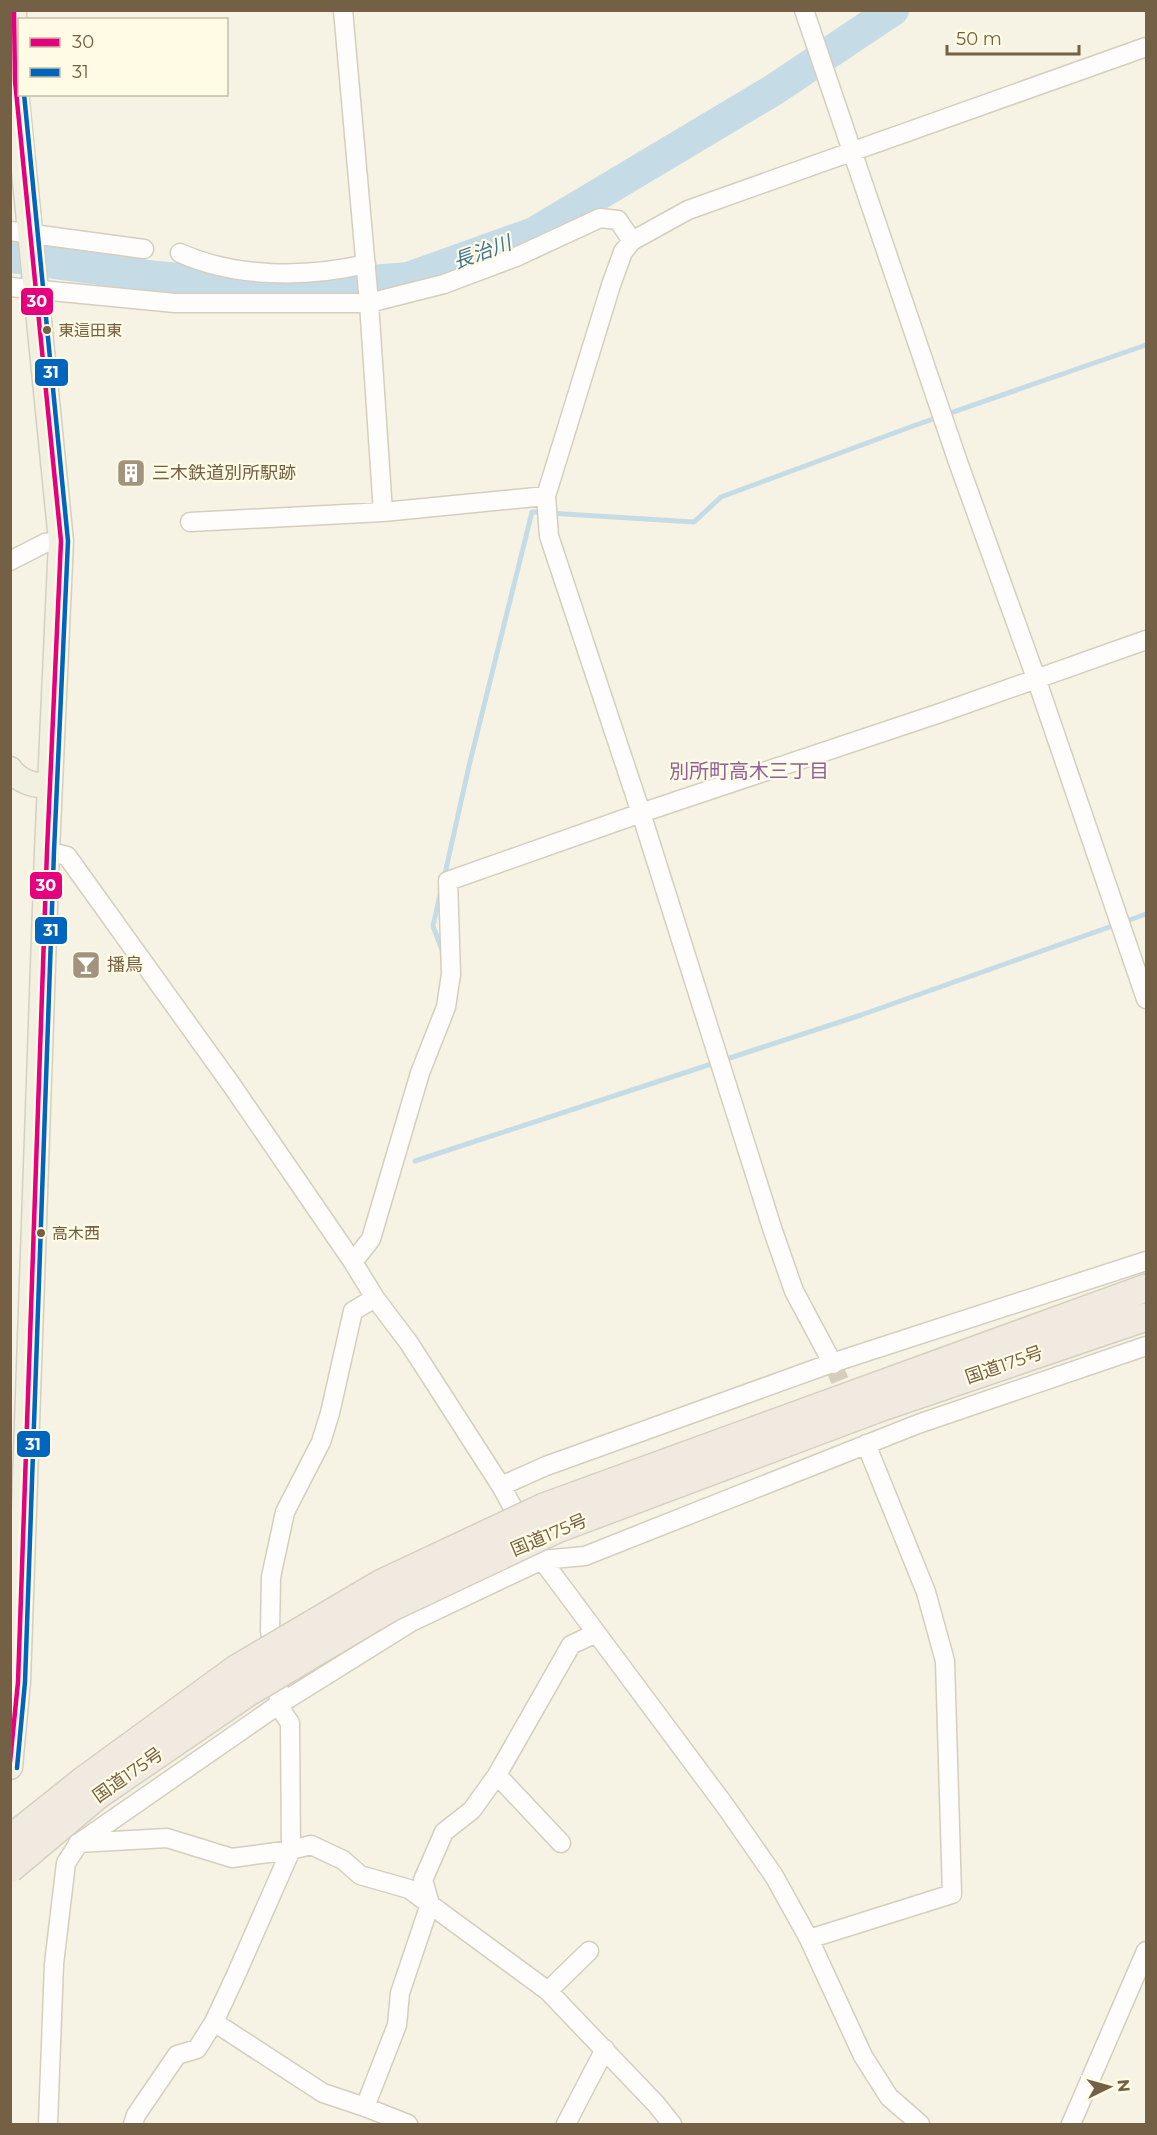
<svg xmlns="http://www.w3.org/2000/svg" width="1157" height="2135" font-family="Montserrat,'Noto Sans JP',sans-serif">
	<rect width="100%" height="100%" fill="#f6f3e4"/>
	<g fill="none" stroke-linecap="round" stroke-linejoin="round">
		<!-- stream -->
		<path stroke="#c5dce7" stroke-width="5" d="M 444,878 L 469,766 L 532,512 L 694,522 L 721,497 L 913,426 L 1146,345
			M 441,890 L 433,926 L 444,955
			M 415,1161 L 861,1015 L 1146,914"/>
		<!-- river -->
		<path stroke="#c5dce7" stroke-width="32" d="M 10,257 L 157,277 L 287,288 L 408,278 L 534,233 L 775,89 L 893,10"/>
		<!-- minor-tunnel -->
		<path stroke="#d6cebc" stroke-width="18" stroke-dasharray="18 9" stroke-linecap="butt" d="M 833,1364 L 866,1444"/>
		<!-- minor casing -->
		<g stroke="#d5cebf" stroke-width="21">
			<path id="minor" d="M 343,10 L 369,303 L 383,512
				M 804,10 L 958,462 L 1036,678 L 1146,999
				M 10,231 L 144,249
				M 180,253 C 236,278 306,278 366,264
				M 10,287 L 175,303 L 369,303 L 444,284 L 516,257 L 600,218 L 618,220 L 632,241
				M 190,522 L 383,512 L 546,496
				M 10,561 L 45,543 L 61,541
				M 47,851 L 67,856 L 233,1087 L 353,1262 L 375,1298 L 409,1343 L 501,1486 L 542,1560 L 726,1807 L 774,1876 L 809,1939 L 863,2056 L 889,2097 L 920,2124
				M 353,1262 L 371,1239 L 420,1073 L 446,1007 L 451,974 L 448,881 L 641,813 L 943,712 L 1146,640
				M 833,1364 L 794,1291 L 773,1231 L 641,813 L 549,536 L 546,496 L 611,285 L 623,252 L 632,241 L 688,210 L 1146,47
				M 501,1486 L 546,1466 L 832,1363 L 1146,1261
				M 275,1656 L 270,1631 L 271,1577 L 285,1512 L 321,1442 L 330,1413 L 353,1311 L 375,1298
				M 497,1775 L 561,1843
				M 78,1843 L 167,1838 L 232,1858 L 291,1850 L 311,1845 L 343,1860 L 360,1875 L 409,1889 L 548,1991 L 656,2104 L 672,2124
				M 809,1939 L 952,1894 L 945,1661 L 926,1592 L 866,1444
				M 548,1991 L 589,1951
				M 214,2022 L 323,2093 L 365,2107 L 408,2124
				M 365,2107 L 397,2025 L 400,1993 L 430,1904 L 423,1880 L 444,1832 L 472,1810 L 497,1775 L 571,1645 L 596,1633
				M 48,2124 L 54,1964 L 66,1863 L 79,1843 L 278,1705 L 411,1622 L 542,1560 L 585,1556 L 918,1424 L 1146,1346
				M 133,2124 L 136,2115 L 177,2055 L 197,2049 L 214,2022 L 235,1977 L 291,1850 L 290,1723 L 278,1705 L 280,1692
				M 566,2124 L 605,2049
				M 1071,2124 L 1146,1951"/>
		</g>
		<!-- major casing -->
		<g stroke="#d5cfc2" stroke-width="27">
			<path id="major" d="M 10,769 C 19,782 36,786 50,786
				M 10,1767 L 18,1682 L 47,851 L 61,541 L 15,81 L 14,10"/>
		</g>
		<!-- highway casing -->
		<g stroke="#d5cfc2" stroke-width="30">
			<path id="highway" d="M 544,1507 L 1146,1288
				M 557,1529 L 879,1408 L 1146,1317"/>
		</g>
		<!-- minor -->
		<use href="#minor" stroke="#fefdfb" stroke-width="18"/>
		<!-- major -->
		<use href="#major" stroke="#f2f0e1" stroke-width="24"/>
		<!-- highway -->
		<use href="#highway" stroke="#f1eae1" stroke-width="27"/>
		<!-- highway-bridge casing -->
		<g stroke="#d5cfc2" stroke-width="30" stroke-linecap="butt">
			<path id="highway-bridge" d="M 10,1839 L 84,1780 L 236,1669 L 382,1583 L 544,1507
				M 10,1869 L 98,1795 L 247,1693 L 390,1608 L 557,1529"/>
		</g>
		<!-- highway-bridge -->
		<use href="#highway-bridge" stroke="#f1eae1" stroke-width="27"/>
		<!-- bus-1 casing -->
		<g stroke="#fffbe4" stroke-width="9">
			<path id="bus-1" d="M 10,1762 L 18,1682 L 47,851 L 61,541 L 15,81 L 14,10"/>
		</g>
		<!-- bus-2 casing -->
		<g stroke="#fffbe4" stroke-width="9">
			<path id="bus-2" d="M 17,1768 L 25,1682 L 54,851 L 68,541 L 24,94"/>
		</g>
		<!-- bus-1 -->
		<use href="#bus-1" stroke="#e5007d" stroke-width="4.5"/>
		<!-- bus-2 -->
		<use href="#bus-2" stroke="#0065bd" stroke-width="4.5"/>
	</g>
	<!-- icons -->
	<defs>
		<g id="building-square" transform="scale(1.5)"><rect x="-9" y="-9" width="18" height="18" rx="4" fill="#a2937c" stroke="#fffbe4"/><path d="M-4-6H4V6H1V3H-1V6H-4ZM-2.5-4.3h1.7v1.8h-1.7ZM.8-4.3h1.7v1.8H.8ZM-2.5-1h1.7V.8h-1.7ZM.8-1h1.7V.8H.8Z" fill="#fff"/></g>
		<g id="bar-square" transform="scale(1.5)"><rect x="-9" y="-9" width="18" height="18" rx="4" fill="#a2937c" stroke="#fffbe4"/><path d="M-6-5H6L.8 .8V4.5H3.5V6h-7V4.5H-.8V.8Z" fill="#fff"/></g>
	</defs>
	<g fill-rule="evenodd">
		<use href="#building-square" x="131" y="473"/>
		<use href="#bar-square" x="86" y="965"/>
	</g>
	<!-- markers -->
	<g fill="#746044" stroke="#fffbe4" stroke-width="2">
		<circle cx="47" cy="330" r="5"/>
		<circle cx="41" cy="1233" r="5"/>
	</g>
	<g text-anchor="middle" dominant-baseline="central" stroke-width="4.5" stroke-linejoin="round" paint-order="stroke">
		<!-- bus labels -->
		<g font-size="16" fill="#746044" stroke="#fffbe4" text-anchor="start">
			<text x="58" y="330">東這田東</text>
			<text x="52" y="1233">高木西</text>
		</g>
		<!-- poi labels -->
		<g font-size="18" fill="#746044" stroke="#fffbe4" text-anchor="start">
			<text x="152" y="473">三木鉄道別所駅跡</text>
			<text x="107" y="965">播鳥</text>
		</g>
		<!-- street labels -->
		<g font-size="18" fill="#746044" stroke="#fffbe4">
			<text transform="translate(1004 1365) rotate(-19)">国道175号</text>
			<text transform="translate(549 1535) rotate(-23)">国道175号</text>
			<text transform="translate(128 1775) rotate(-35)">国道175号</text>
		</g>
		<!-- water labels -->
		<g font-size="20" font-style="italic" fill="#417598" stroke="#fffbe4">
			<text transform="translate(482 252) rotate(-20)">長治川</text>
		</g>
		<!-- neighbourhood labels -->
		<g font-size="20" fill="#925f98" stroke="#fffbe4">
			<text x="749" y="771">別所町高木三丁目</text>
		</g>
	</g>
	<g stroke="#fffbe4" stroke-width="2">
		<rect x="20" y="287" width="34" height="29" rx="6" fill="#e5007d"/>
		<rect x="34" y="358" width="35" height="29" rx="6" fill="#0065bd"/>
		<rect x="29" y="871" width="34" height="29" rx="6" fill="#e5007d"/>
		<rect x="34" y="916" width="34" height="29" rx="6" fill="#0065bd"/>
		<rect x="16" y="1430" width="35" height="28" rx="6" fill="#0065bd"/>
	</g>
	<g font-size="16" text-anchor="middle" font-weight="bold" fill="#fff">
		<text x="37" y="307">30</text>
		<text x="51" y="378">31</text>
		<text x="46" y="891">30</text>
		<text x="51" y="936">31</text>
		<text x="33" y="1450">31</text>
	</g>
	<!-- border -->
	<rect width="1157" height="2135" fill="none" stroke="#746044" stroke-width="24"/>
	<!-- legend -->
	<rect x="18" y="18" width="210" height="78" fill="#fffbe4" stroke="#c7bda4" stroke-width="1.5"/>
	<rect x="30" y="38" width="30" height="9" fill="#e5007d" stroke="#c7bda4" stroke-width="1.5"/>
	<text x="72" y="48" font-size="18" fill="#746044">30</text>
	<rect x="30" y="68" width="30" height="9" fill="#0065bd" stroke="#c7bda4" stroke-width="1.5"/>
	<text x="72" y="78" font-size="18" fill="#746044">31</text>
	<!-- north arrow -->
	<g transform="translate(1109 2087) rotate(85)" stroke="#fffbe4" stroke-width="4.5" paint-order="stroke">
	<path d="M0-4.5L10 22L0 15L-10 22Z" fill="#746044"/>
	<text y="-9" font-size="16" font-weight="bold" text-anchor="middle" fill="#746044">N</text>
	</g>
	<!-- scale -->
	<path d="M947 45v9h132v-9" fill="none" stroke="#746044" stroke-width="3"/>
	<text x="956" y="45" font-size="18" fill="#746044" stroke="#fffbe4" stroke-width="4.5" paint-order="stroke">50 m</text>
</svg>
